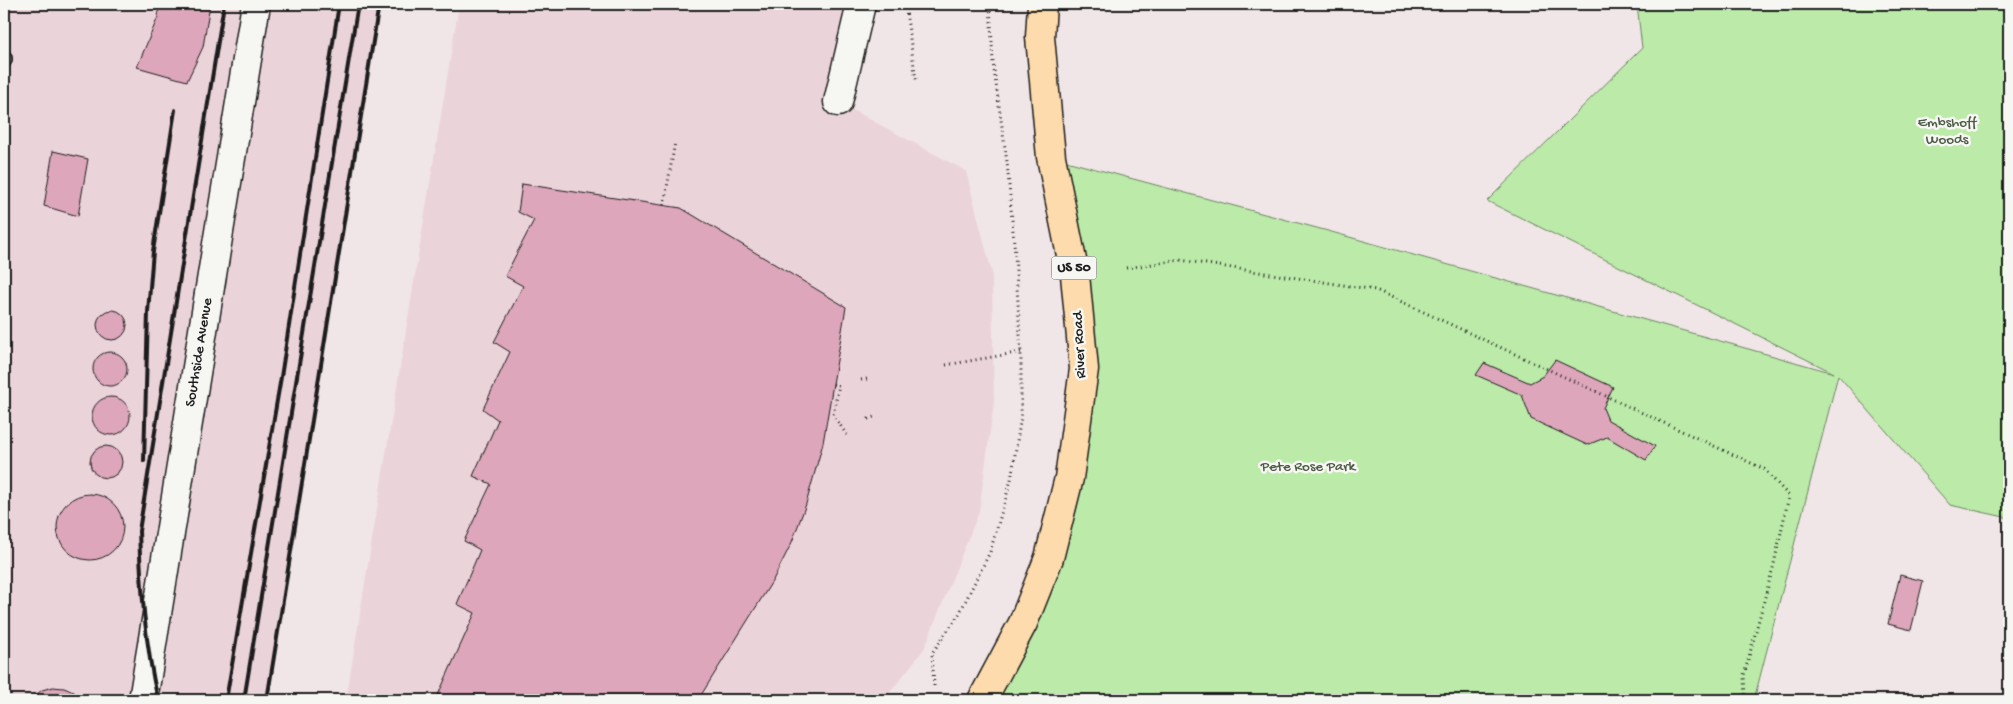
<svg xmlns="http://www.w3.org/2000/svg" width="2013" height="704" font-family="'Gochi Hand',sans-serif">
	<rect width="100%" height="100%" fill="#f1e6e7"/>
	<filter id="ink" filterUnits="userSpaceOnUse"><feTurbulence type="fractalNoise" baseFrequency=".02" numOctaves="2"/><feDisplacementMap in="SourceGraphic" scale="10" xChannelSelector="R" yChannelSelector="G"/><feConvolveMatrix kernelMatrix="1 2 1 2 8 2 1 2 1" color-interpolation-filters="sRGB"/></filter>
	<g filter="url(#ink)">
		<!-- built -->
		<path fill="#ebd3da" d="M 4,4 L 379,4 L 267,700 L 4,700 Z
			M 459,4 L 861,4 L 838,102 L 966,171 L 992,273 L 994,403 L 979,512 L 924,649 L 884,700 L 346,700 Z"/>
		<!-- green -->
		<path fill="#bbeaa9" stroke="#6c8362" d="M 1637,4 L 2009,4 L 2009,518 L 1950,505 L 1838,375 L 1754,700 L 982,700 L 1023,623 L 1084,369 L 1051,157 L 1328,231 L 1834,373 L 1487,201 L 1642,48 Z"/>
		<!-- building -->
		<path fill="#dda6bb" stroke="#1c1c1c" d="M 159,4 L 210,4 L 203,47 L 187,81 L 137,67 L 158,17 Z
			M 53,151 L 88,159 L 78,216 L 44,206 Z
			M 522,184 L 681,208 L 846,307 L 823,443 L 806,504 L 792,542 L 773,580 L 698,700 L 450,700 L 438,695 L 475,613 L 457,604 L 480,550 L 464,541 L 491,484 L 473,476 L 498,420 L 483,409 L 510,352 L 494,342 L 523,286 L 505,276 L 534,220 L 518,212 Z
			M97 325a15 15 0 1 1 30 0a15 15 0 1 1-30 0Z
			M93 369a17 17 0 1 1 34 0a17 17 0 1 1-34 0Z
			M 1555,360 L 1613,387 L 1603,408 L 1608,420 L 1655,446 L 1646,460 L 1607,437 L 1587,445 L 1531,419 L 1522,395 L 1476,375 L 1484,363 L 1530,383 L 1543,376 Z
			M92 416a19 19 0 1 1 38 0a19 19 0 1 1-38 0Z
			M90 462a16 16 0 1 1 32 0a16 16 0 1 1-32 0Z
			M57 527a33 33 0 1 1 66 0a33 33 0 1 1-66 0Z
			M 1900,575 L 1923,581 L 1911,630 L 1888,624 Z
			M 53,687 L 64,688 L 74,692 L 82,700 L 30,700 L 42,690 Z"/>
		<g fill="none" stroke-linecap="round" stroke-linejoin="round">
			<!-- service casing -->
			<g stroke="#1c1c1c" stroke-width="18">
				<path id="service" d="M 4,60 L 4,58"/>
			</g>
			<!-- minor casing -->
			<g stroke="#1c1c1c" stroke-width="31">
				<g id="minor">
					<path d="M 838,102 L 861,4"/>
					<path id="s1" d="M 143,700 L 256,4"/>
				</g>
			</g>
			<!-- primary casing -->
			<g stroke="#1c1c1c" stroke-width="31">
				<path id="primary" d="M 982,700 L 1023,623 L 1049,558 L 1069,478 L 1084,369 L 1075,275 L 1051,157 L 1040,37 L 1042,4"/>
			</g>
			<!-- path -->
			<path stroke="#1c1c1c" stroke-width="3" stroke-dasharray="1 4" stroke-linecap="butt" d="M 905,4 L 916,80
				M 664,205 L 675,142
				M 1126,268 L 1180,260 L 1376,290 L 1764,469 L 1789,496 L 1774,564 L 1744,675 L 1745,700
				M 946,365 L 1021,352
				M 861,380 L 867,379
				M 833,384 L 839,385 L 833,415 L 849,438
				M 868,419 L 874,417
				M 934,686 L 932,653 L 959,614 L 990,552 L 1011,480 L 1021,416 L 1021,352 L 1015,254 L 1007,162 L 993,63 L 990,4"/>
			<!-- service -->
			<use href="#service" stroke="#f6f6f2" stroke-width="14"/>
			<!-- minor -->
			<use href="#minor" stroke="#f6f6f2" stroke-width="28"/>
			<!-- primary -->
			<use href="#primary" stroke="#fedbac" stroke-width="28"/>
			<!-- rail -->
			<path stroke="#1c1c1c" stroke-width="4" d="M 144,461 L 148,312 L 153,251 L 175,110
				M 158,700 C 145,644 141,588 139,531 L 224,4
				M 226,700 L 281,377 L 339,4
				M 244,700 L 358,4
				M 267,700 L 379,4"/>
		</g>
	</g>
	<g text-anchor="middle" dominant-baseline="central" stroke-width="5" stroke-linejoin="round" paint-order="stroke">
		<!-- shield labels -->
		<rect fill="#f6f6f2" stroke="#5d5d5c" stroke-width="1" x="1051.5" y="256.5" width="45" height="23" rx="4"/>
		<g font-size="14" font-weight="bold" fill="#1c1c1c">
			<text x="1074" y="268">US 50</text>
		</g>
		<!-- park labels -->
		<g font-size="15" fill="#4c5a46" stroke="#f6f6f2">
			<text x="1947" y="123">Embshoff<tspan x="1947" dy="17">Woods</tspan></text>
			<text x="1308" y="467">Pete Rose Park</text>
		</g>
		<!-- street labels -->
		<g font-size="15" fill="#1c1c1c" stroke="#f6f6f2">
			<text transform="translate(1080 345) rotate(-93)">River Road</text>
			<text stroke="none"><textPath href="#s1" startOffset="352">Southside Avenue</textPath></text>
		</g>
	</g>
	<!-- margin -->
	<rect width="2013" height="704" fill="none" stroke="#f6f6f2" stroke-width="20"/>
	<rect x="10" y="10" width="1993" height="684" fill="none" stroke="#1c1c1c" stroke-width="2" filter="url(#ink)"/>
</svg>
